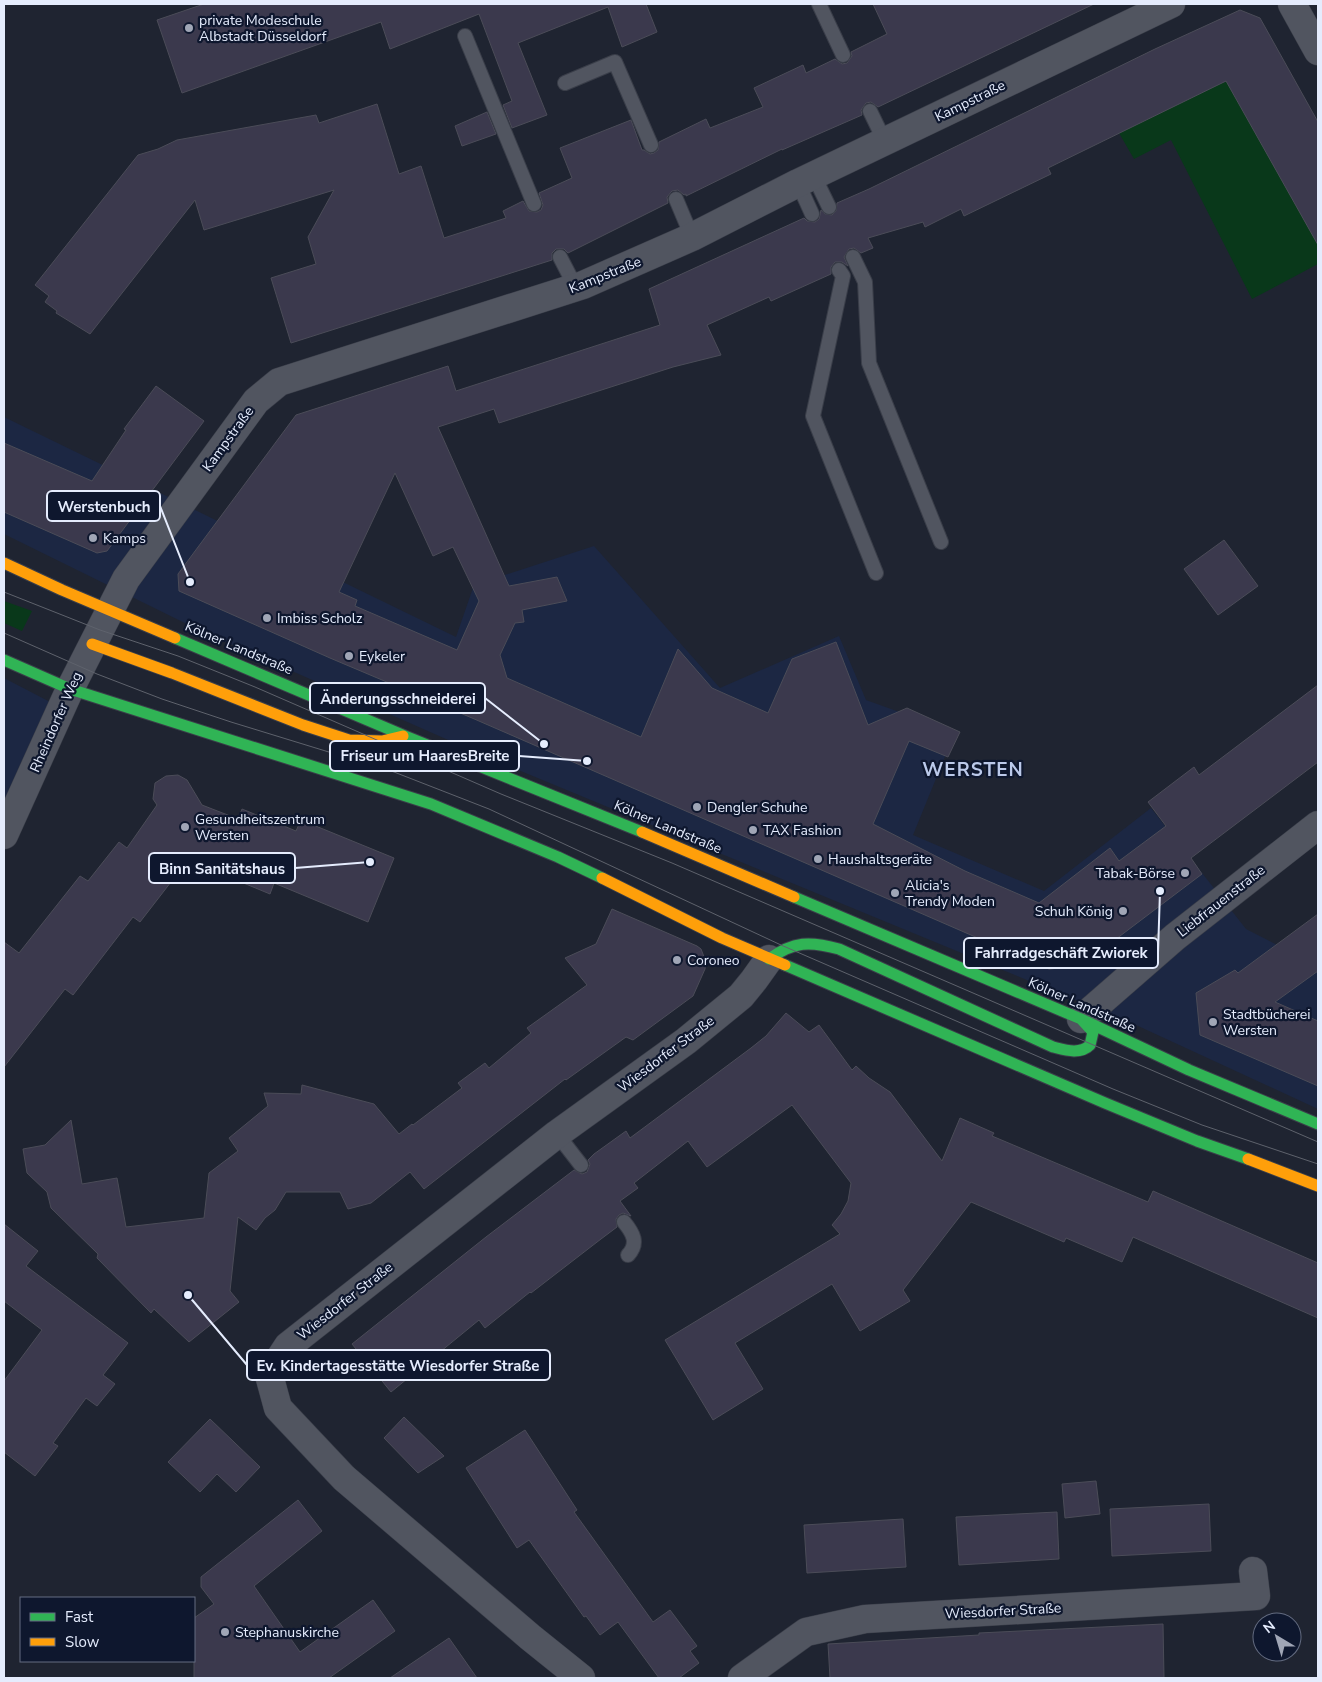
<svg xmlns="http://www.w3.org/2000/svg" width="1322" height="1682" font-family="'Nunito Sans',sans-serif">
	<rect width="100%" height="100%" fill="#1f2431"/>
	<!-- built -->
	<path fill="#1c2743" d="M 4,417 L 456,637 L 474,585 L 594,546 L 720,688 L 839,636 L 866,700 L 955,732 L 913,835 L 1044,891 L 1151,808 L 1246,929 L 1318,966 L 1318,1109 L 1136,1025 L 489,758 L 199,630 L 4,534 Z
		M 4,678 L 54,704 L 4,804 Z"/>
	<!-- green -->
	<path fill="#09381a" d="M 1228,81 L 1318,245 L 1318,264 L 1252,299 L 1171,140 L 1134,159 L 1119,133 L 1207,89 Z
		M 4,601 L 32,611 L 22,631 L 4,623 Z"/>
	<!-- building -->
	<path fill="#3b394d" stroke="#4b4c58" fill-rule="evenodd" d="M 204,4 L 646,4 L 657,32 L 622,47 L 608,7 L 518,43 L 547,115 L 512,128 L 503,105 L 512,101 L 479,14 L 390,49 L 381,22 L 182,93 L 157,20 Z
		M 873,4 L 1094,4 L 878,107 L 871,102 L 866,103 L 861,110 L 862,115 L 782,150 L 782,149 L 686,196 L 686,194 L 684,195 L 678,190 L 672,191 L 667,197 L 668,203 L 568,253 L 564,249 L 556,249 L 552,253 L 552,260 L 291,343 L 271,278 L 316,264 L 308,237 L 334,190 L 204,230 L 195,200 L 90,334 L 56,313 L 57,311 L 45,302 L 49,296 L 35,285 L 138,155 L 158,149 L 177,140 L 316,115 L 319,123 L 377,104 L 399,174 L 421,166 L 444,238 L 506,218 L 503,211 L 523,201 L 529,211 L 537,212 L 541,210 L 543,205 L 539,193 L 572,178 L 560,148 L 631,120 L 642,150 L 644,150 L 650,154 L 654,153 L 658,150 L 659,142 L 706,119 L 710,128 L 763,107 L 754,88 L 803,65 L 806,73 L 835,59 L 842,64 L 847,63 L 852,56 L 851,52 L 887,34 Z
		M 1240,10 L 1260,18 L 1318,122 L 1318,245 L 1226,81 L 1048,168 L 1051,174 L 964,216 L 961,209 L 925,227 L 923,222 L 868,238 L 873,248 L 861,253 L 854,248 L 849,249 L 844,257 L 848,266 L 842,262 L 835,262 L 831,267 L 831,274 L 771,301 L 769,297 L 707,325 L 721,355 L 673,367 L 499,423 L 494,409 L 438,427 L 509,586 L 557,577 L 567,601 L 522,610 L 524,622 L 515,623 L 500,655 L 507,678 L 641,737 L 678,649 L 712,688 L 768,713 L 792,659 L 836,642 L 868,725 L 907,708 L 960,732 L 948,757 L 909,741 L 873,824 L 965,871 L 1039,903 L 1110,848 L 1119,861 L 1166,826 L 1148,802 L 1194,767 L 1199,775 L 1318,685 L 1318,762 L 1191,858 L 1202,874 L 1083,964 L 1071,967 L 1049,969 L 472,718 L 330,658 L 179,591 L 178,574 L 296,415 L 448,366 L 456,391 L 660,325 L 649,289 L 804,218 L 807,221 L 815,222 L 819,219 L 821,210 L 825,214 L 832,215 L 836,211 L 837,203 L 869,189 L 1155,49 ZM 395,473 L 433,556 L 453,547 L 479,601 L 457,650 L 355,606 L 357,600 L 339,592 Z
		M 487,112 L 496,134 L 462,146 L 455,126 Z
		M 156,386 L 204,421 L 107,551 L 97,553 L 4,512 L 4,443 L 92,481 L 126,430 L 124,429 Z
		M 1224,540 L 1258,586 L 1218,615 L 1184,569 Z
		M 178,775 L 187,780 L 202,805 L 238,819 L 242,809 L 296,831 L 301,820 L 394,858 L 368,922 L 274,883 L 270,894 L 188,860 L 140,922 L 133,917 L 73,995 L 65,989 L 4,1067 L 4,942 L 19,953 L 80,876 L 88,881 L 119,842 L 127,848 L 157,805 L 153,799 L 155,783 L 166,776 Z
		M 612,909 L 697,946 L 701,949 L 706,962 L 705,969 L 693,996 L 633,1040 L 626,1037 L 566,1080 L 565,1079 L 424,1189 L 410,1172 L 371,1203 L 348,1209 L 340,1192 L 286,1192 L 275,1210 L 265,1218 L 256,1230 L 238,1217 L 230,1291 L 239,1302 L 189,1342 L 154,1309 L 151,1313 L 97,1258 L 98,1254 L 51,1208 L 47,1192 L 27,1173 L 23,1149 L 45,1145 L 71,1120 L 82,1184 L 117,1178 L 126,1227 L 204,1218 L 209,1173 L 238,1151 L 229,1138 L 268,1106 L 264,1093 L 301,1094 L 302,1085 L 374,1104 L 399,1134 L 412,1124 L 413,1125 L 462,1088 L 458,1083 L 485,1063 L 489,1068 L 531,1033 L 527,1028 L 587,985 L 565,958 L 596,944 Z
		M 1318,914 L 1318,971 L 1275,1002 L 1318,1021 L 1318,1086 L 1200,1035 L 1196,993 L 1235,970 L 1238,973 Z
		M 786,1013 L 809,1032 L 819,1025 L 852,1070 L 856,1066 L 869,1078 L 890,1092 L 942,1161 L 960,1118 L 994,1133 L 992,1136 L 1148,1202 L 1153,1191 L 1318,1263 L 1318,1318 L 1133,1237 L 1122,1262 L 1066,1238 L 1064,1242 L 971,1202 L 903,1290 L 910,1301 L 860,1331 L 832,1284 L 735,1343 L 763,1389 L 713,1420 L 665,1340 L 840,1234 L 832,1225 L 841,1214 L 848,1201 L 851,1183 L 792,1105 L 707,1167 L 688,1141 L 634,1183 L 638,1188 L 620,1201 L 631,1216 L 623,1213 L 619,1215 L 616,1219 L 617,1227 L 601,1239 L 531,1293 L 530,1292 L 485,1328 L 479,1320 L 391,1392 L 352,1344 L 486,1237 L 574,1170 L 582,1174 L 587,1172 L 590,1164 L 588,1160 L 594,1154 L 626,1131 L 630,1138 L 751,1048 L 766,1036 Z
		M 4,1224 L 38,1251 L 26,1266 L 128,1343 L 103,1375 L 115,1384 L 97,1406 L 86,1398 L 53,1443 L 58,1446 L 35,1476 L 4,1452 L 4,1381 L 42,1330 L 4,1301 Z
		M 404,1417 L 444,1456 L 418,1473 L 384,1438 Z
		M 210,1419 L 260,1467 L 236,1492 L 217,1474 L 200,1492 L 168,1462 Z
		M 525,1430 L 577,1510 L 574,1512 L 653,1622 L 670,1610 L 697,1646 L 690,1651 L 699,1663 L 679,1678 L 659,1678 L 618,1622 L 600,1635 L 586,1616 L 584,1617 L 529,1540 L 517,1548 L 466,1468 Z
		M 1096,1481 L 1100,1514 L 1065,1518 L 1062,1484 Z
		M 298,1500 L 322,1531 L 254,1586 L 300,1652 L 373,1600 L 395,1631 L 329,1678 L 194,1678 L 194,1618 L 214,1604 L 201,1587 L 201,1577 Z
		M 1209,1504 L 1211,1551 L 1112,1556 L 1110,1509 Z
		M 1057,1512 L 1059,1559 L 959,1565 L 956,1517 Z
		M 903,1519 L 906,1567 L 807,1573 L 804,1525 Z
		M 1163,1624 L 1164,1678 L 830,1678 L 828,1644 L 979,1635 L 979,1633 Z
		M 449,1638 L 477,1678 L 390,1678 Z"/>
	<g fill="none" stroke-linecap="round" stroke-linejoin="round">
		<!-- lane casing -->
		<g stroke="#3a3e49" stroke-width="16">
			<path id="lane" d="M 819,4 L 843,55
				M 465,36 L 534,204
				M 565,83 L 615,62 L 651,145
				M 870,111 L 885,142
				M 814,176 L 829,207
				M 798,183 L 812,214
				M 676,199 L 692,237
				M 560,257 L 576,288
				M 853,257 L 865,282 L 869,363 L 941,542
				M 839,270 L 843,276 L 813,416 L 876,573
				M 557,1134 L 581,1165
				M 624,1222 C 633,1233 639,1243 628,1255"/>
		</g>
		<!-- street casing -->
		<g stroke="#3a3e49" stroke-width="29">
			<path id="street" d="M 1292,4 L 1318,51
				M 4,835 L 70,689 L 126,579 L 256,401 L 279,382 L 583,285 L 692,237 L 798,183 L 1171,4
				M 1081,1019 L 1175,937 L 1318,825
				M 581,1678 L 530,1637 L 344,1478 L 278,1408 L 269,1375 L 288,1346 L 557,1134 L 686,1041 L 741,996 L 754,980 L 769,959
				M 742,1678 L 806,1632 L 865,1619 L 1256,1596 L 1253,1571"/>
		</g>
		<!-- fast casing -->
		<g stroke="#3a3e49" stroke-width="13">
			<path id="fast" d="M 175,638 L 405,736 L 642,832
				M 4,660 L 70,689 L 431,804 L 558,857 L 602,878
				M 794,897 L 1081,1019 L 1189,1070 L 1318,1124
				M 769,959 C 794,941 810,941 839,949 L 1053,1047 C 1065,1050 1080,1055 1090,1045 L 1093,1032 L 1081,1019
				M 785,965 L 1105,1103 L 1197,1141 L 1248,1159"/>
		</g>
		<!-- slow casing -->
		<g stroke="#3a3e49" stroke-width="13">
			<path id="slow" d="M 4,563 L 62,590 L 175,638
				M 92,644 L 172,673 L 303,725 L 349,740 L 382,741 L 403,736
				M 642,832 L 794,897
				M 602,878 L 722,938 L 785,965
				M 1248,1159 L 1318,1186"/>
		</g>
		<!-- lane -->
		<use href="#lane" stroke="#515560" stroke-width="14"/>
		<!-- street -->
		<use href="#street" stroke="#515560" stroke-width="28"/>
		<!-- fast -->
		<use href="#fast" stroke="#30b455" stroke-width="11"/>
		<!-- slow -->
		<use href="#slow" stroke="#ff9f0a" stroke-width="11"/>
		<!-- tram -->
		<path stroke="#5e626c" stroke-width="1" d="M 4,592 L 100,630 L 178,656 L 255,687 L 501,794 L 672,863 L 1318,1142
			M 4,633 L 97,674 L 162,699 L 231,722 L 394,772 L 489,809 L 781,945 L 1113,1089 L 1202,1125 L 1318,1164"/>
	</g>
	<!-- markers -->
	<g fill="#a0a6b6" stroke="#0e172e" stroke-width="2">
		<circle cx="189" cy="28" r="5"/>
		<circle cx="93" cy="538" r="5"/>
		<circle cx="267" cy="618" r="5"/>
		<circle cx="349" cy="656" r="5"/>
		<circle cx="697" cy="807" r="5"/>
		<circle cx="185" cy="827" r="5"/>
		<circle cx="753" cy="830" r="5"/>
		<circle cx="818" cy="859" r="5"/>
		<circle cx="1185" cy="873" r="5"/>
		<circle cx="895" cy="893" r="5"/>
		<circle cx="1123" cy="911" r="5"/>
		<circle cx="677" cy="960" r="5"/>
		<circle cx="1213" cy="1022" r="5"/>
		<circle cx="225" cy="1632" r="5"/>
	</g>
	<g text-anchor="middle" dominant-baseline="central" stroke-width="4.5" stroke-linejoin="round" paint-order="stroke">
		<!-- poi labels -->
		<g font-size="14" fill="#e5ecfd" stroke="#0e172e" text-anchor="start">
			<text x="199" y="20">private Modeschule<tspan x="199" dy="16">Albstadt Düsseldorf</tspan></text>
			<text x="103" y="538">Kamps</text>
			<text x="277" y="618">Imbiss Scholz</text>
			<text x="359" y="656">Eykeler</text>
			<text x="707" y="807">Dengler Schuhe</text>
			<text x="195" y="819">Gesundheitszentrum<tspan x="195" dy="16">Wersten</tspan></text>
			<text x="763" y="830">TAX Fashion</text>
			<text x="828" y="859">Haushaltsgeräte</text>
			<text x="1175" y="873" text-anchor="end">Tabak-Börse</text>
			<text x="905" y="885">Alicia's<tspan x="905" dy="16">Trendy Moden</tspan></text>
			<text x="1113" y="911" text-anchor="end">Schuh König</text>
			<text x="687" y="960">Coroneo</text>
			<text x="1223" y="1014">Stadtbücherei<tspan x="1223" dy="16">Wersten</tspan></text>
			<text x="235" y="1632">Stephanuskirche</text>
		</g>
		<!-- street labels -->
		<g font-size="14" fill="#e5ecfd" stroke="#0e172e">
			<text transform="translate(970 101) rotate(-26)">Kampstraße</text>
			<text transform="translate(605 275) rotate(-22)">Kampstraße</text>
			<text transform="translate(228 439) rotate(-54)">Kampstraße</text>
			<text transform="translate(239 648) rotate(23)">Kölner Landstraße</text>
			<text transform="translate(56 722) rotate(-66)">Rheindorfer Weg</text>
			<text transform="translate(668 827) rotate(23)">Kölner Landstraße</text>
			<text transform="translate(1221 901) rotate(-38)">Liebfrauenstraße</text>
			<text transform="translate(1082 1005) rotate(24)">Kölner Landstraße</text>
			<text transform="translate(666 1054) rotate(-37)">Wiesdorfer Straße</text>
			<text transform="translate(345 1301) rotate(-38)">Wiesdorfer Straße</text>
			<text transform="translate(1003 1611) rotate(-3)">Wiesdorfer Straße</text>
		</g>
		<!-- district labels -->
		<g font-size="19" font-weight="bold" letter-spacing="1" fill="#bbc9ea" stroke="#0e172e">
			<text x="973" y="770">WERSTEN</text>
		</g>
	</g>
	<!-- callouts -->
	<path fill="none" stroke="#e5ecfd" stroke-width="2" d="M190 582L160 506M544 744L485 698M587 761L519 756M370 862L295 868M1160 891L1158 953M188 1295L247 1365"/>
	<g fill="#e5ecfd" stroke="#0e172e" stroke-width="2">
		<circle cx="190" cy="582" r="5"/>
		<circle cx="544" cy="744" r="5"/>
		<circle cx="587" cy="761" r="5"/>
		<circle cx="370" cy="862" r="5"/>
		<circle cx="1160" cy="891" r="5"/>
		<circle cx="188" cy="1295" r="5"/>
	</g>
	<g fill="#0e172e" stroke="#e5ecfd" stroke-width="2">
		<rect x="47" y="491" width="113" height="30" rx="5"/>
		<rect x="310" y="683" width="175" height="30" rx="5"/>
		<rect x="330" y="741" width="189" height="30" rx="5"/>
		<rect x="149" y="853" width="146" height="30" rx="5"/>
		<rect x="964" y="938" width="194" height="30" rx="5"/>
		<rect x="247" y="1350" width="303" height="30" rx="5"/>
	</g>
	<g font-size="15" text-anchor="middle" font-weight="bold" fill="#e5ecfd">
		<text x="104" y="512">Werstenbuch</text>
		<text x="398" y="704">Änderungsschneiderei</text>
		<text x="425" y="761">Friseur um HaaresBreite</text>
		<text x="222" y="874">Binn Sanitätshaus</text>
		<text x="1061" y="958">Fahrradgeschäft Zwiorek</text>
		<text x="398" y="1371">Ev. Kindertagesstätte Wiesdorfer Straße</text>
	</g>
	<!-- border -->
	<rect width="1322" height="1682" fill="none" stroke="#e5ecfd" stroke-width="10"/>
	<!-- legend -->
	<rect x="20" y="1597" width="175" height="65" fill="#0e172e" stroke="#646c81"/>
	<rect x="30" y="1613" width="25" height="8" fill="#30b455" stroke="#646c81"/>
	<text x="65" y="1622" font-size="15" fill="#e5ecfd">Fast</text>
	<rect x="30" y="1638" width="25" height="8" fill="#ff9f0a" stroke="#646c81"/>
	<text x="65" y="1647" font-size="15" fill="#e5ecfd">Slow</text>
	<!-- north arrow -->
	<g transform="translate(1277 1637) rotate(322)"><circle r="24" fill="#0e172e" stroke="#646c81"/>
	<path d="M0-4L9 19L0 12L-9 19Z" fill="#a0a6b6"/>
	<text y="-8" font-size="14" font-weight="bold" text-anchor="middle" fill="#e5ecfd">N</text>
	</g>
</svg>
